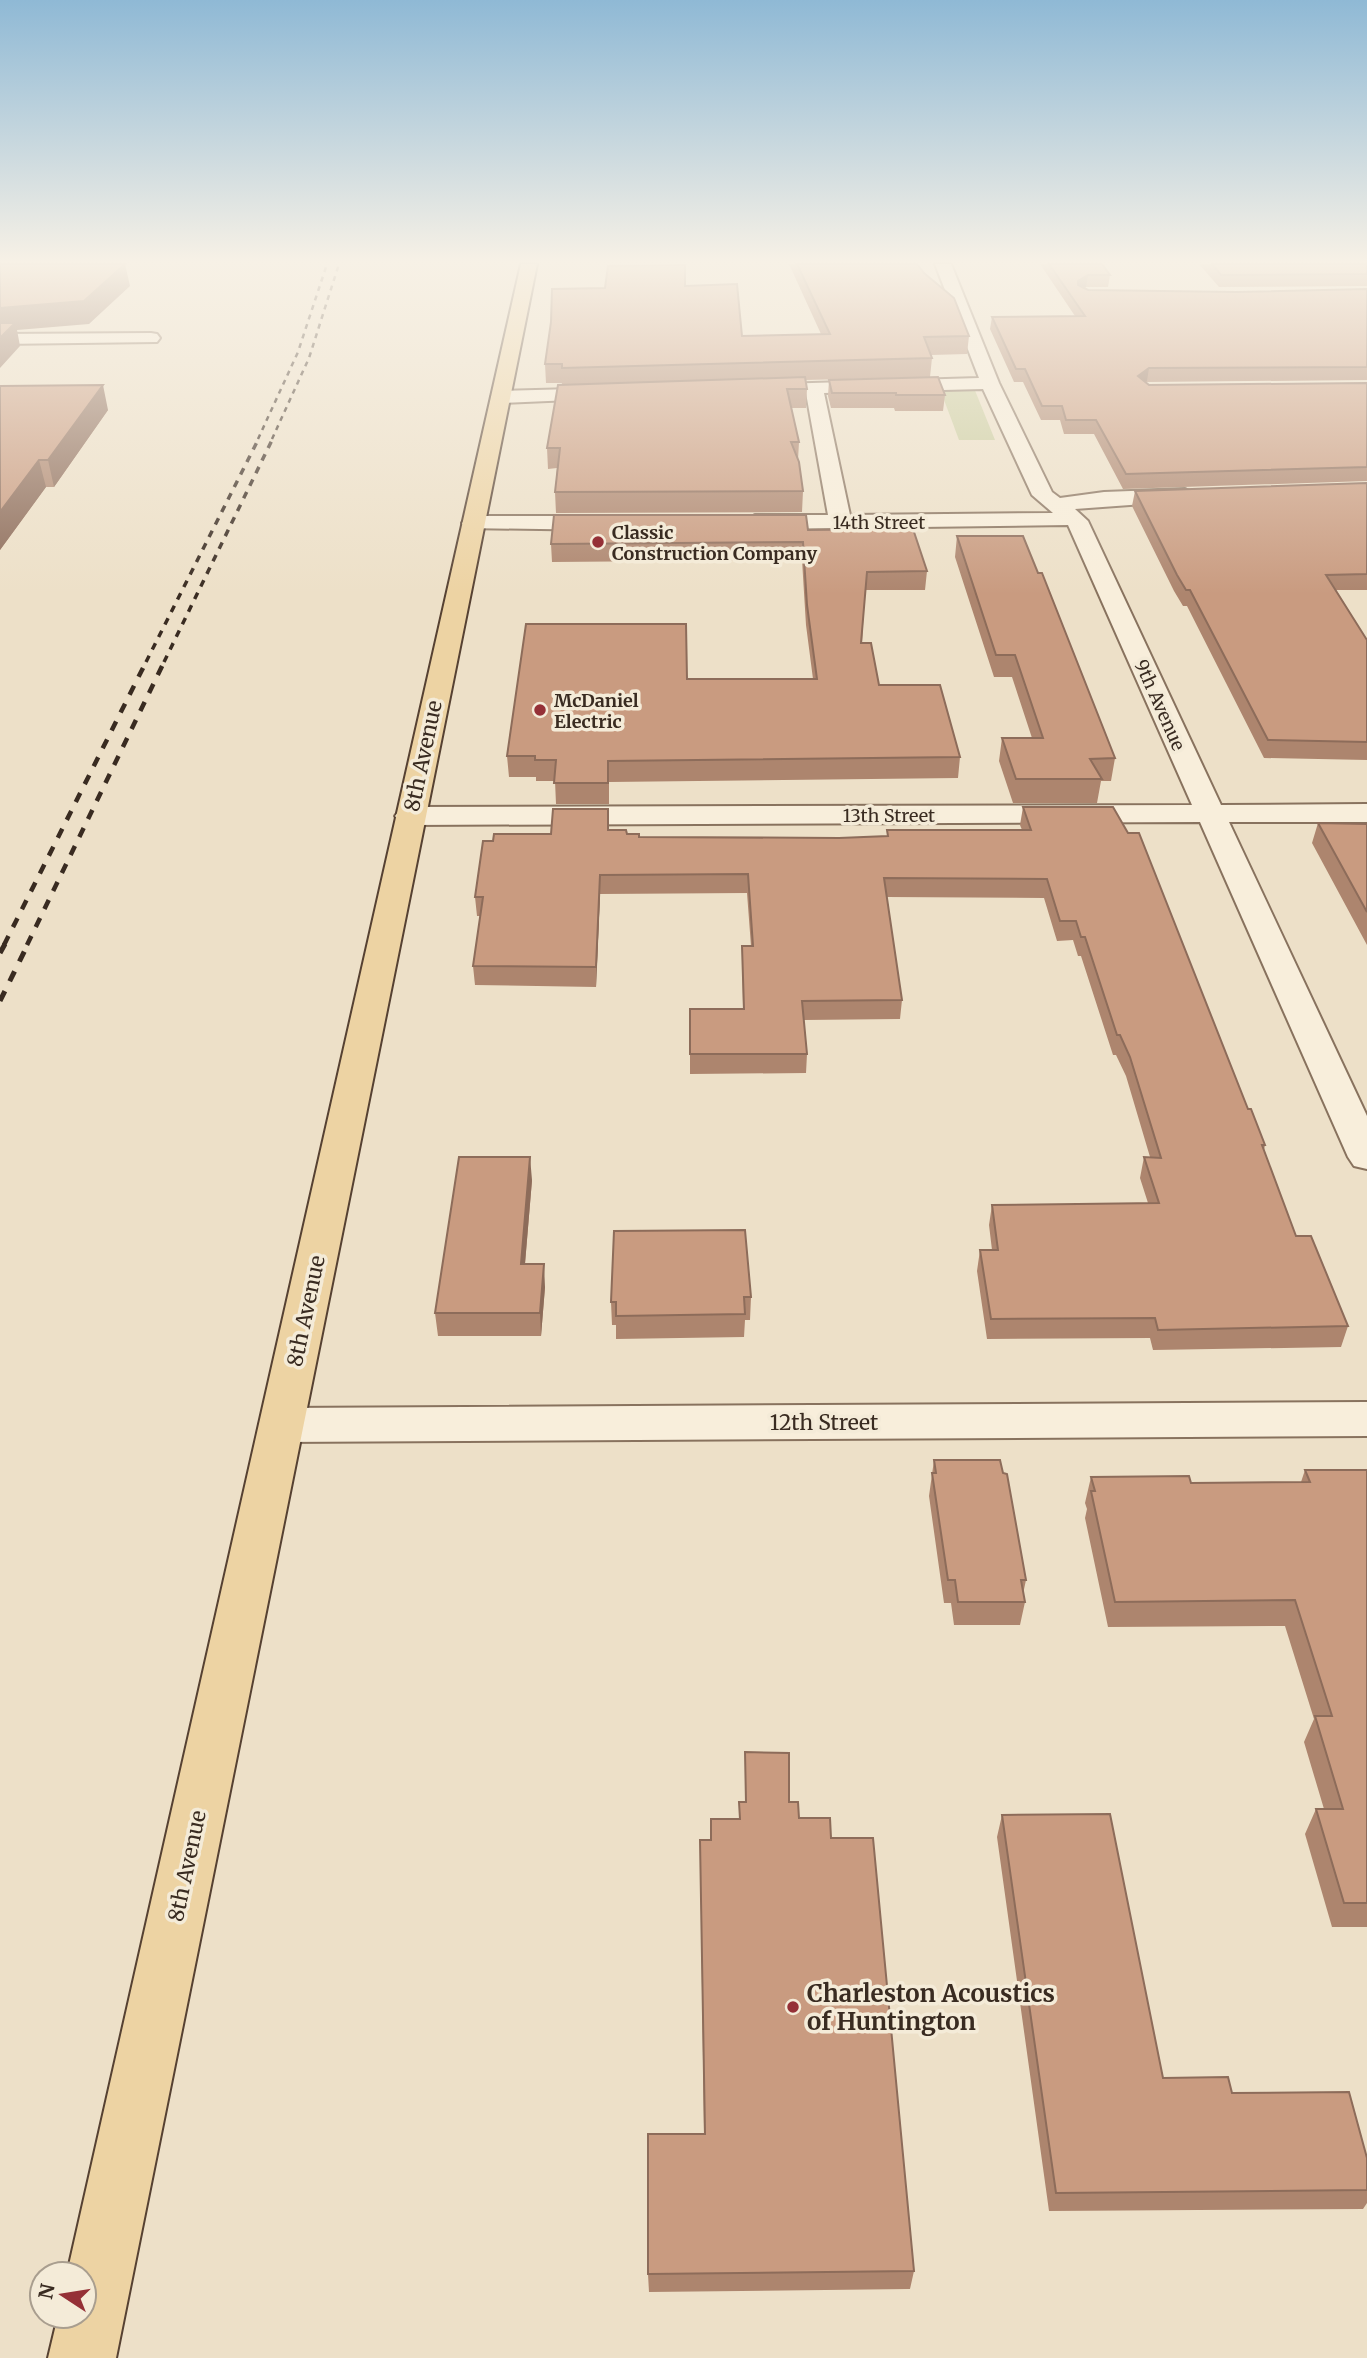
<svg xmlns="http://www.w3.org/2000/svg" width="1367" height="2358" font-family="Merriweather,serif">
	<rect width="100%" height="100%" fill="#ede0c8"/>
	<!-- green -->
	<path fill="#c8cb9c" d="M 974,388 L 995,440 L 959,440 L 940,389 Z"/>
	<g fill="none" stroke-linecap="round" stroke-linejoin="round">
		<!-- minor casing -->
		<g stroke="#88725e" stroke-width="4">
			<path id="minor" d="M 935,264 L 951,264 L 999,383 L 1052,492 L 1060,498 L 1104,492 L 1185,489 L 1196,495 L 1185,501 L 1075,509 L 1088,521 L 1221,805 L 1367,804 L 1367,822 L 1229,822 L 1367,1116 L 1367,1169 L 1354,1166 L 1348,1157 L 1200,822 L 410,825 L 400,822 L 395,816 L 400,810 L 410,807 L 1192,805 L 1068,525 L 755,529 L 744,522 L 755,515 L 828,515 L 806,393 L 754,395 L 745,389 L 747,385 L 979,378 ZM 983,389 L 1032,495 L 1053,513 L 850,515 L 824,393 Z
				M 151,333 L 157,334 L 160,338 L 157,342 L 0,344 L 0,334 Z
				M 610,388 L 617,390 L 619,394 L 617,398 L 501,403 L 491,397 L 501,391 Z
				M 473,516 L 604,516 L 615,523 L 604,530 L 465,528 L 462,523 Z
				M 1367,1402 L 1367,1436 L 281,1442 L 265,1437 L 259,1425 L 265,1413 L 281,1408 Z"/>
		</g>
		<!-- major casing -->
		<g stroke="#564132" stroke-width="4">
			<path id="major" d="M 521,264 L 537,264 L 116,2358 L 48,2358 L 58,2316 L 84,2316 L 84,2274 L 67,2274 Z"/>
		</g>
		<!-- minor -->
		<use href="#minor" fill="#f8eedb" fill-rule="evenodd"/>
		<!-- major -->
		<use href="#major" fill="#edd3a3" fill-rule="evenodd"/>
		<!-- rail-far3 -->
		<path stroke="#392b21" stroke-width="2.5" stroke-dasharray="5 5" stroke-linecap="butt" d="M 258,439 L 298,352 L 327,264
			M 272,439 L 309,358 L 339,264"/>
		<!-- rail-far2 -->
		<path stroke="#392b21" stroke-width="3.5" stroke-dasharray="7 7" stroke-linecap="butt" d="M 146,662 L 259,438
			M 164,662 L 273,438"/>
		<!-- rail-far1 -->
		<path stroke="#392b21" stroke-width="4.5" stroke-dasharray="10 10" stroke-linecap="butt" d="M 4,945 L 147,660
			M 27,945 L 165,660"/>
		<!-- rail -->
		<path stroke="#392b21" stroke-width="5" stroke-dasharray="11 11" stroke-linecap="butt" d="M 0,953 L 5,944
			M 0,1001 L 28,944"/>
	</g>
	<!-- wall -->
	<path fill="#ad856e" d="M 789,264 L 917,264 L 969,336 L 967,354 L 931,355 L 932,358 L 930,377 L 805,380 L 807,389 L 806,408 L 791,408 L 799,442 L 798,460 L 803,491 L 802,512 L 556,513 L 555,492 L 557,468 L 548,469 L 547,448 L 562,383 L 546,383 L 545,364 L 685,286 L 742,336 L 821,334 Z
		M 1040,264 L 1102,264 L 1110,275 L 1108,287 L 1086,287 L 1084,288 L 1088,290 L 1236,292 L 1367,289 L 1367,380 L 1146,382 L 1149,385 L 1367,383 L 1367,481 L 1123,489 L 1094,434 L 1064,434 L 1060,420 L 1041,420 L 1023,382 L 1014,382 L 990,329 L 992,317 L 1075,316 Z
		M 1199,264 L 1367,264 L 1367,286 L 1219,287 Z
		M 829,380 L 945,395 L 943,411 L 895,411 L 894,408 L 831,408 L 828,396 Z
		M 0,386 L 108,410 L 54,487 L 46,487 L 0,550 Z
		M 1367,483 L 1367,590 L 1336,590 L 1367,640 L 1367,760 L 1264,758 L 1187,606 L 1183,606 L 1174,591 L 1132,506 L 1135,491 Z
		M 808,530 L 927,571 L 925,590 L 865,590 L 862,643 L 879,685 L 960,757 L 958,778 L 609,782 L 609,804 L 556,804 L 555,781 L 536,781 L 536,777 L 509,777 L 507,756 L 687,679 L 813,679 L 806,625 L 802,560 L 552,562 L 551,544 Z
		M 957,536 L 1115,758 L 1111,781 L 1101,781 L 1097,803 L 1013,803 L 999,761 L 1002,738 L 1032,738 L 1012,677 L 994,677 L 955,557 Z
		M 1023,807 L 1248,1109 L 1265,1145 L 1264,1150 L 1296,1236 L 1348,1326 L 1341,1347 L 1153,1350 L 1150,1338 L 987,1339 L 977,1271 L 980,1250 L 992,1250 L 989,1225 L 992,1205 L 1148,1203 L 1140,1178 L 1144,1157 L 1150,1157 L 1126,1076 L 1116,1055 L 1113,1055 L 1081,956 L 1078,956 L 1073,940 L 1057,941 L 1044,898 L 887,897 L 902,1000 L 900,1019 L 804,1020 L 807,1054 L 806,1073 L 690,1074 L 690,1009 L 743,1009 L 742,946 L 751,946 L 747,893 L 600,894 L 596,987 L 475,985 L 473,966 L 480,916 L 477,916 L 475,897 L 493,841 L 551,834 L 609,830 L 639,837 L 839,838 L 887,836 L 887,830 L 1022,830 L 1020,825 Z
		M 1318,823 L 1367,824 L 1367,945 L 1312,843 Z
		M 532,1180 L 525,1264 L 545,1287 L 541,1336 L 438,1336 L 435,1313 Z
		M 751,1297 L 750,1320 L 745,1320 L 744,1337 L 616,1339 L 616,1325 L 612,1325 L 611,1302 Z
		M 934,1460 L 1026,1580 L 1023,1594 L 1025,1602 L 1020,1625 L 954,1625 L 951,1603 L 944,1603 L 929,1496 Z
		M 1305,1470 L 1367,1470 L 1367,1927 L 1332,1927 L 1305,1834 L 1316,1809 L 1324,1809 L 1304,1742 L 1314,1719 L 1285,1626 L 1108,1627 L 1085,1518 L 1087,1509 L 1085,1503 L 1091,1477 L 1191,1483 L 1301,1482 Z
		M 745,1752 L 789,1802 L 799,1818 L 831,1838 L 914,2271 L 910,2289 L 649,2292 L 648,2274 L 704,2134 L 700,1840 L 711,1840 L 739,1819 L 739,1802 L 745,1802 Z
		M 1002,1815 L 1163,2078 L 1232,2093 L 1367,2158 L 1367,2203 L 1363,2209 L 1049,2211 L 997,1837 Z"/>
	<!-- shaded-wall -->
	<path fill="#8d6c5a" d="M 125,264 L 130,286 L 89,324 L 17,330 L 20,346 L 0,368 L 0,308 Z
		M 1088,275 L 1086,287 L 1077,293 L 1078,281 Z
		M 1149,368 L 1147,381 L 1136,389 L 1138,376 Z
		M 103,385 L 108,410 L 54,487 L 48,460 Z
		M 39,460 L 46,487 L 0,550 L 0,512 Z
		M 600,875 L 600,894 L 596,987 L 596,967 Z
		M 530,1157 L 532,1180 L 523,1287 L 521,1264 Z
		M 544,1264 L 545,1287 L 541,1336 L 540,1313 Z"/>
	<!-- building -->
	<path fill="#c99b80" stroke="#8d6c5a" stroke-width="2" d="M 0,264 L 125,264 L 84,301 L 0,308 Z
		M 797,264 L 917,264 L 924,273 L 954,298 L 969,336 L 924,337 L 932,358 L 562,368 L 562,364 L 545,364 L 551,322 L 552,289 L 605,288 L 608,266 L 685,265 L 685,286 L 737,284 L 742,336 L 830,334 Z
		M 1049,264 L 1102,264 L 1110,275 L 1088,275 L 1078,281 L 1078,285 L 1088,290 L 1236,292 L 1367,289 L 1367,367 L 1149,368 L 1138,376 L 1149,385 L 1367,383 L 1367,467 L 1126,474 L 1096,420 L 1066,420 L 1062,406 L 1042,406 L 1025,369 L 1016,369 L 992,317 L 1085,316 Z
		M 1212,264 L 1367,264 L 1367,274 L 1221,275 Z
		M 0,323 L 15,323 L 0,338 Z
		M 805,377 L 807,389 L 787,389 L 799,442 L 791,442 L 799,462 L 803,491 L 555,492 L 560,448 L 547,448 L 558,385 Z
		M 938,377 L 945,395 L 896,395 L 896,393 L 832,393 L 829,380 Z
		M 103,385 L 48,460 L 39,460 L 0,512 L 0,386 Z
		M 1367,483 L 1367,574 L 1326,575 L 1367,640 L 1367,742 L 1268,740 L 1190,590 L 1186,590 L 1177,575 L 1135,491 Z
		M 554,515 L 806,515 L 808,530 L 913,529 L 927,571 L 867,572 L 861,643 L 871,643 L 879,685 L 940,685 L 960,757 L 608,761 L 608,783 L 554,783 L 556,760 L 535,760 L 535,756 L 507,756 L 526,624 L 686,624 L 687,679 L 817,679 L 807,605 L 803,542 L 551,544 Z
		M 957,536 L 1023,536 L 1038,573 L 1042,573 L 1115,758 L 1090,759 L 1102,779 L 1016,779 L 1002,738 L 1043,738 L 1015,655 L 996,655 Z
		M 1023,807 L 1113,807 L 1128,833 L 1139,833 L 1248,1109 L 1251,1109 L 1265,1145 L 1262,1145 L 1296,1236 L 1311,1236 L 1348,1326 L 1158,1330 L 1155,1318 L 991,1319 L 980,1250 L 998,1250 L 992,1205 L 1159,1203 L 1144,1157 L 1161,1158 L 1130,1057 L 1120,1035 L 1117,1035 L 1085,937 L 1081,937 L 1076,921 L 1060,921 L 1047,879 L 884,878 L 902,1000 L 802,1001 L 807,1054 L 690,1054 L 690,1009 L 744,1009 L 742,946 L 753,946 L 748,874 L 600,875 L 596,967 L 473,966 L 483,897 L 475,897 L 483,841 L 493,841 L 494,834 L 551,834 L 553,809 L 608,809 L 608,830 L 626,830 L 627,834 L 639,834 L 639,837 L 839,838 L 888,836 L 887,830 L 1031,830 Z
		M 1318,823 L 1367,824 L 1367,912 Z
		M 459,1157 L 530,1157 L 521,1264 L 544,1264 L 540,1313 L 435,1313 Z
		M 745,1230 L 751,1297 L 744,1297 L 745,1314 L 616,1316 L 616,1302 L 611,1302 L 614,1231 Z
		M 934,1460 L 1000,1460 L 1003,1473 L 1007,1474 L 1026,1580 L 1021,1580 L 1025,1602 L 958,1602 L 955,1580 L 948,1580 L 932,1473 L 936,1473 Z
		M 1305,1470 L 1367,1470 L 1367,1903 L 1344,1903 L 1316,1809 L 1343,1809 L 1315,1716 L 1332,1716 L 1295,1600 L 1115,1602 L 1091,1491 L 1095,1491 L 1091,1477 L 1189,1476 L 1191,1483 L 1310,1482 Z
		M 745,1752 L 789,1753 L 789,1802 L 798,1802 L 799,1818 L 830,1818 L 831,1838 L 873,1838 L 914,2271 L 648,2274 L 648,2134 L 705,2134 L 700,1840 L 711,1840 L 711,1819 L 740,1819 L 739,1802 L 746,1802 Z
		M 1110,1814 L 1163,2078 L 1228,2077 L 1232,2093 L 1349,2092 L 1367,2158 L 1367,2190 L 1056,2193 L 1002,1815 Z"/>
	<!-- sky -->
	<linearGradient id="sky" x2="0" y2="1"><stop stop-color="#8fb9d5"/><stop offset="0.44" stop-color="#f7f1e6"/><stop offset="1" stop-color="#f7f1e6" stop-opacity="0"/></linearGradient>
	<rect width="1367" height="594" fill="url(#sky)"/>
	<!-- markers -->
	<g fill="#953036" stroke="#f4ebd8" stroke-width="2.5">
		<circle cx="598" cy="542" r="7"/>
		<circle cx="540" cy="710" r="7"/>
		<circle cx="793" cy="2007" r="7"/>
	</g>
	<g text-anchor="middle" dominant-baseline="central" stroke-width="7" stroke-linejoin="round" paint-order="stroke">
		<!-- far-street labels -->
		<g font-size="18" fill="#392b21" stroke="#f4ebd8">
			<text x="879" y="522">14th Street</text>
			<text transform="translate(1160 705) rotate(66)">9th Avenue</text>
			<text x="889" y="815">13th Street</text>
		</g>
		<!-- far-poi labels -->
		<g font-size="18" font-weight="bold" fill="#392b21" stroke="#f4ebd8" text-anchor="start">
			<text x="612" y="532">Classic<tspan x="612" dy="21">Construction Company</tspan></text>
			<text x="554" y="700">McDaniel<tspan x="554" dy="21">Electric</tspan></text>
		</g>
		<!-- street labels -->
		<g font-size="21" fill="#392b21" stroke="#f4ebd8">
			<text transform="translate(423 756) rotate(-78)">8th Avenue</text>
			<text transform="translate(306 1311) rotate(-78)">8th Avenue</text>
			<text x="824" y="1422">12th Street</text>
			<text transform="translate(187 1866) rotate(-78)">8th Avenue</text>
		</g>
		<!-- near-poi labels -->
		<g font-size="24" font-weight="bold" fill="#392b21" stroke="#f4ebd8" text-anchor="start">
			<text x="807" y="1993">Charleston Acoustics<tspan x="807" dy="28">of Huntington</tspan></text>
		</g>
	</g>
	<!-- north arrow -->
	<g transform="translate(63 2295) rotate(282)"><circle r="33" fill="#f4ebd8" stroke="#a99e8f" stroke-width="2"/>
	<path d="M0-5L12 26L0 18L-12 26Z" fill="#953036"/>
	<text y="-10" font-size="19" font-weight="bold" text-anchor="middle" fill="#392b21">N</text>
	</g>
</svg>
